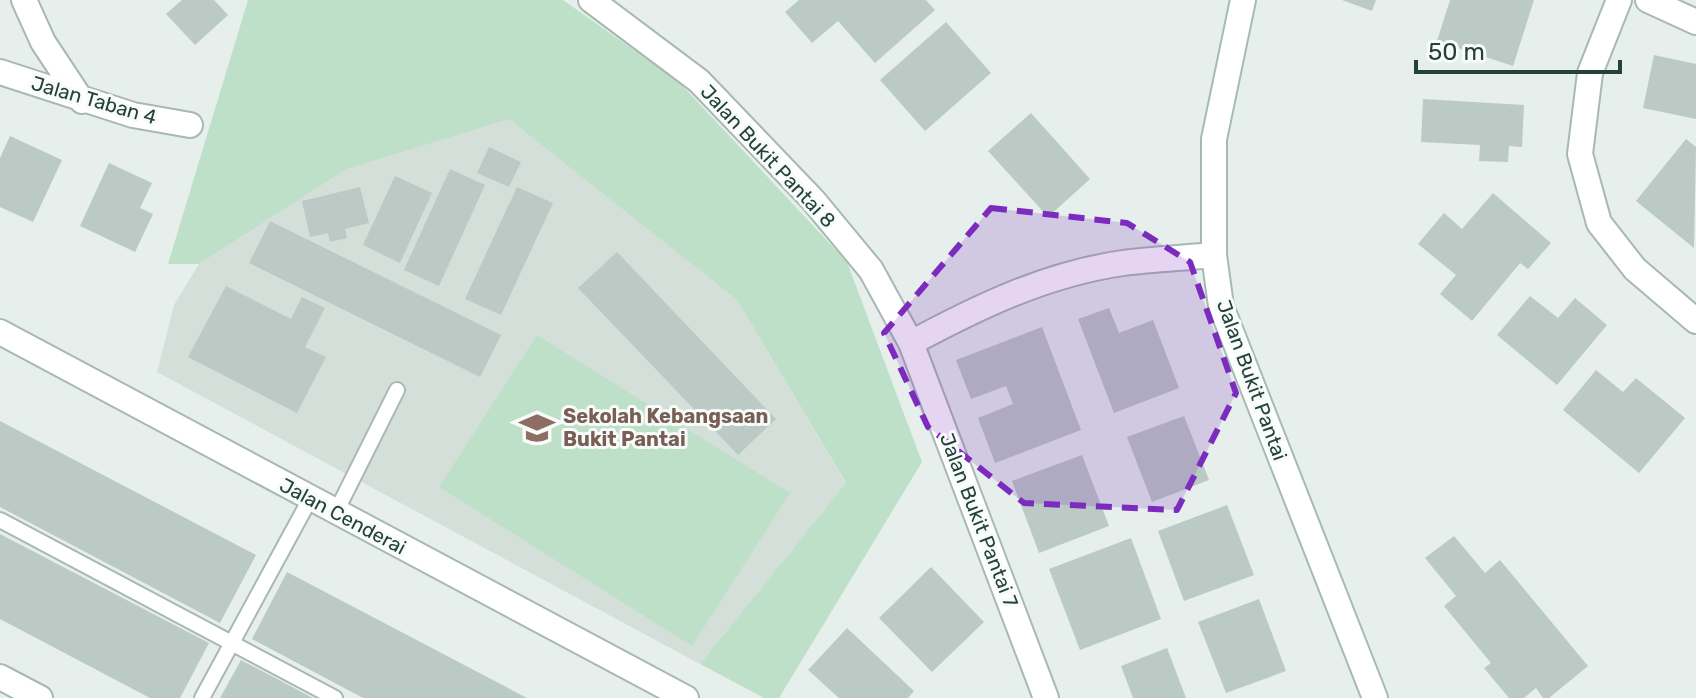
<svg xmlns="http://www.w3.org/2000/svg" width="1696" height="698" font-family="Rubik,sans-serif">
	<rect width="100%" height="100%" fill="#e6efeb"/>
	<!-- built -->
	<path fill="#d4dfda" d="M 509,118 L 737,300 L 846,484 L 700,664 L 157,372 L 174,305 L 199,264 L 347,169 Z"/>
	<!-- green -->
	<path fill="#bfe0c8" d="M 248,0 L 563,0 L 678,81 L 847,262 L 922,462 L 779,698 L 764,698 L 700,664 L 846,483 L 737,300 L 509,119 L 347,169 L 199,264 L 168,264 Z
		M 537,335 L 790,493 L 692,646 L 439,487 Z"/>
	<!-- building -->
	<path fill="#bbcac4" d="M 182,0 L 214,0 L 228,15 L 195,45 L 166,14 Z
		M 799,0 L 926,0 L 935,10 L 875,63 L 838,21 L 812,43 L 785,12 Z
		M 1342,0 L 1376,0 L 1372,11 Z
		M 1450,0 L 1534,0 L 1513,66 L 1437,41 Z
		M 946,22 L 991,73 L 925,131 L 880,80 Z
		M 1654,55 L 1696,64 L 1696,119 L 1643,108 Z
		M 1423,99 L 1524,105 L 1522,147 L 1509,146 L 1508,162 L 1479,161 L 1480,145 L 1421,142 Z
		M 1031,113 L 1090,179 L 1048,217 L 988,151 Z
		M 10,136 L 62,160 L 33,222 L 0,207 L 0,158 Z
		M 1686,139 L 1696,147 L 1694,248 L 1636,201 Z
		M 489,147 L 521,162 L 509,187 L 477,173 Z
		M 109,163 L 152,183 L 140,208 L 153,214 L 135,252 L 80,226 Z
		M 450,169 L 485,185 L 439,286 L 404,270 Z
		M 395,176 L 432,193 L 400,263 L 363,245 Z
		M 360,187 L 369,223 L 345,229 L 347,238 L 330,242 L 328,233 L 310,237 L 302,201 Z
		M 517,187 L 553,203 L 501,315 L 465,299 Z
		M 1493,193 L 1551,243 L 1528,269 L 1520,263 L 1472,321 L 1440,294 L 1456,275 L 1418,244 L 1444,213 L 1462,229 Z
		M 270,221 L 501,335 L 480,377 L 249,263 Z
		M 617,252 L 776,419 L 738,455 L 578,288 Z
		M 226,286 L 291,319 L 302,297 L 325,308 L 305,347 L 326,357 L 297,413 L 188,357 Z
		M 1530,296 L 1558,318 L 1575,298 L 1607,325 L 1557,385 L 1497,335 Z
		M 1109,308 L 1119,333 L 1153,320 L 1179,388 L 1114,413 L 1078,319 Z
		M 1042,327 L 1081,430 L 995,463 L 978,418 L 1013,404 L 1006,386 L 971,399 L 956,360 Z
		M 1596,370 L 1623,392 L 1636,378 L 1685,418 L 1639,473 L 1563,410 Z
		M 1184,416 L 1209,480 L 1152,502 L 1127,437 Z
		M 0,421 L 256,555 L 220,623 L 0,507 Z
		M 1082,455 L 1109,526 L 1039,553 L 1012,481 Z
		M 1227,505 L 1254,575 L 1184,601 L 1158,531 Z
		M 0,534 L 209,643 L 180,698 L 150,698 L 0,619 Z
		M 1454,536 L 1485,573 L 1500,560 L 1588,666 L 1549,698 L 1543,698 L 1536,688 L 1524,698 L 1509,698 L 1484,668 L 1491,663 L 1444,606 L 1456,596 L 1425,558 Z
		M 1131,538 L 1161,619 L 1080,650 L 1049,569 Z
		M 931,567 L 984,622 L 932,672 L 879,618 Z
		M 287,572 L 527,698 L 363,698 L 252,639 Z
		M 1259,599 L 1286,671 L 1226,693 L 1198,622 Z
		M 847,628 L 914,691 L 908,698 L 839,698 L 808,670 Z
		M 1167,648 L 1186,698 L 1133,698 L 1121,666 Z
		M 241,660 L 313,698 L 220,698 Z"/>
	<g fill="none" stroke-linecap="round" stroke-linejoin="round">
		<!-- lane casing -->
		<g stroke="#a8b8b2" stroke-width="18">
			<path id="lane" d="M 336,512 L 397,390
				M 0,520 L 335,698
				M 202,698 L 310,499"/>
		</g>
		<!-- street casing -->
		<g stroke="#a8b8b2" stroke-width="28">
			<path id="street" d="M 24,0 L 43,42 L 82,101
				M 591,0 L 699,81 L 813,200 L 871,270 L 911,343 L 1046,698
				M 1619,0 L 1590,73 L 1580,154 L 1599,223 L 1635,269 L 1696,321
				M 1648,0 L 1696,22
				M 0,72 L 133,115 L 190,125
				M 0,332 L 686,698
				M 911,343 C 978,307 1046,274 1123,263 C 1153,259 1184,258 1214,255
				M 0,677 L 40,698"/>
		</g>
		<!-- secondary casing -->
		<g stroke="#a4bbb3" stroke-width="28">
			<path id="secondary" d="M 1243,0 L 1214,139 L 1214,255 L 1221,306 L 1375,698"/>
		</g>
		<!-- lane -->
		<use href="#lane" stroke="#fff" stroke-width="14"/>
		<!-- street -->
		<use href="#street" stroke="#fff" stroke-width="24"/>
		<!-- secondary -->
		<use href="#secondary" stroke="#fff" stroke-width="24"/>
	</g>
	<!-- marked area -->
	<path fill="#7b2cbf" fill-opacity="0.2" stroke="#7b2cbf" stroke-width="6" stroke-dasharray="16 10" stroke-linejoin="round" d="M 991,208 L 1127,223 L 1190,262 L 1236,393 L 1177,510 L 1024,503 L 928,427 L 884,333 Z"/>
	<!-- icons -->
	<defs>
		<g id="school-bare" transform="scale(2.76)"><path d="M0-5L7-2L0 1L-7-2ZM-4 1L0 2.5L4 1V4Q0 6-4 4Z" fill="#8d6e63" stroke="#f7fbf9" stroke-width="2.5" paint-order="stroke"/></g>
	</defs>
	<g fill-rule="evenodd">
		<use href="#school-bare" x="537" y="428"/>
	</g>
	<g text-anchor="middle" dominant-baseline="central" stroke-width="6" stroke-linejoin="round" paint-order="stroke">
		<!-- street labels -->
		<g font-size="20" fill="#24423a" stroke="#f7fbf9">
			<text transform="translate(94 100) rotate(16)">Jalan Taban 4</text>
			<text transform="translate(768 156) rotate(47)">Jalan Bukit Pantai 8</text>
			<text transform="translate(1252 380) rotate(70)">Jalan Bukit Pantai</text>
			<text transform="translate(343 516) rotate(28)">Jalan Cenderai</text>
			<text transform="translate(979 520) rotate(69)">Jalan Bukit Pantai 7</text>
		</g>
		<!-- education labels -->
		<g font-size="20" font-weight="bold" fill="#785e54" stroke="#f7fbf9" text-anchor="start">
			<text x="563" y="416">Sekolah Kebangsaan<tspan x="563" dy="23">Bukit Pantai</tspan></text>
		</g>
	</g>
	<!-- scale -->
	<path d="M1416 60v12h204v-12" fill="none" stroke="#24423a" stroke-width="4"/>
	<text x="1428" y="60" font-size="24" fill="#24423a" stroke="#f7fbf9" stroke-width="6" paint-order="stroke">50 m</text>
</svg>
